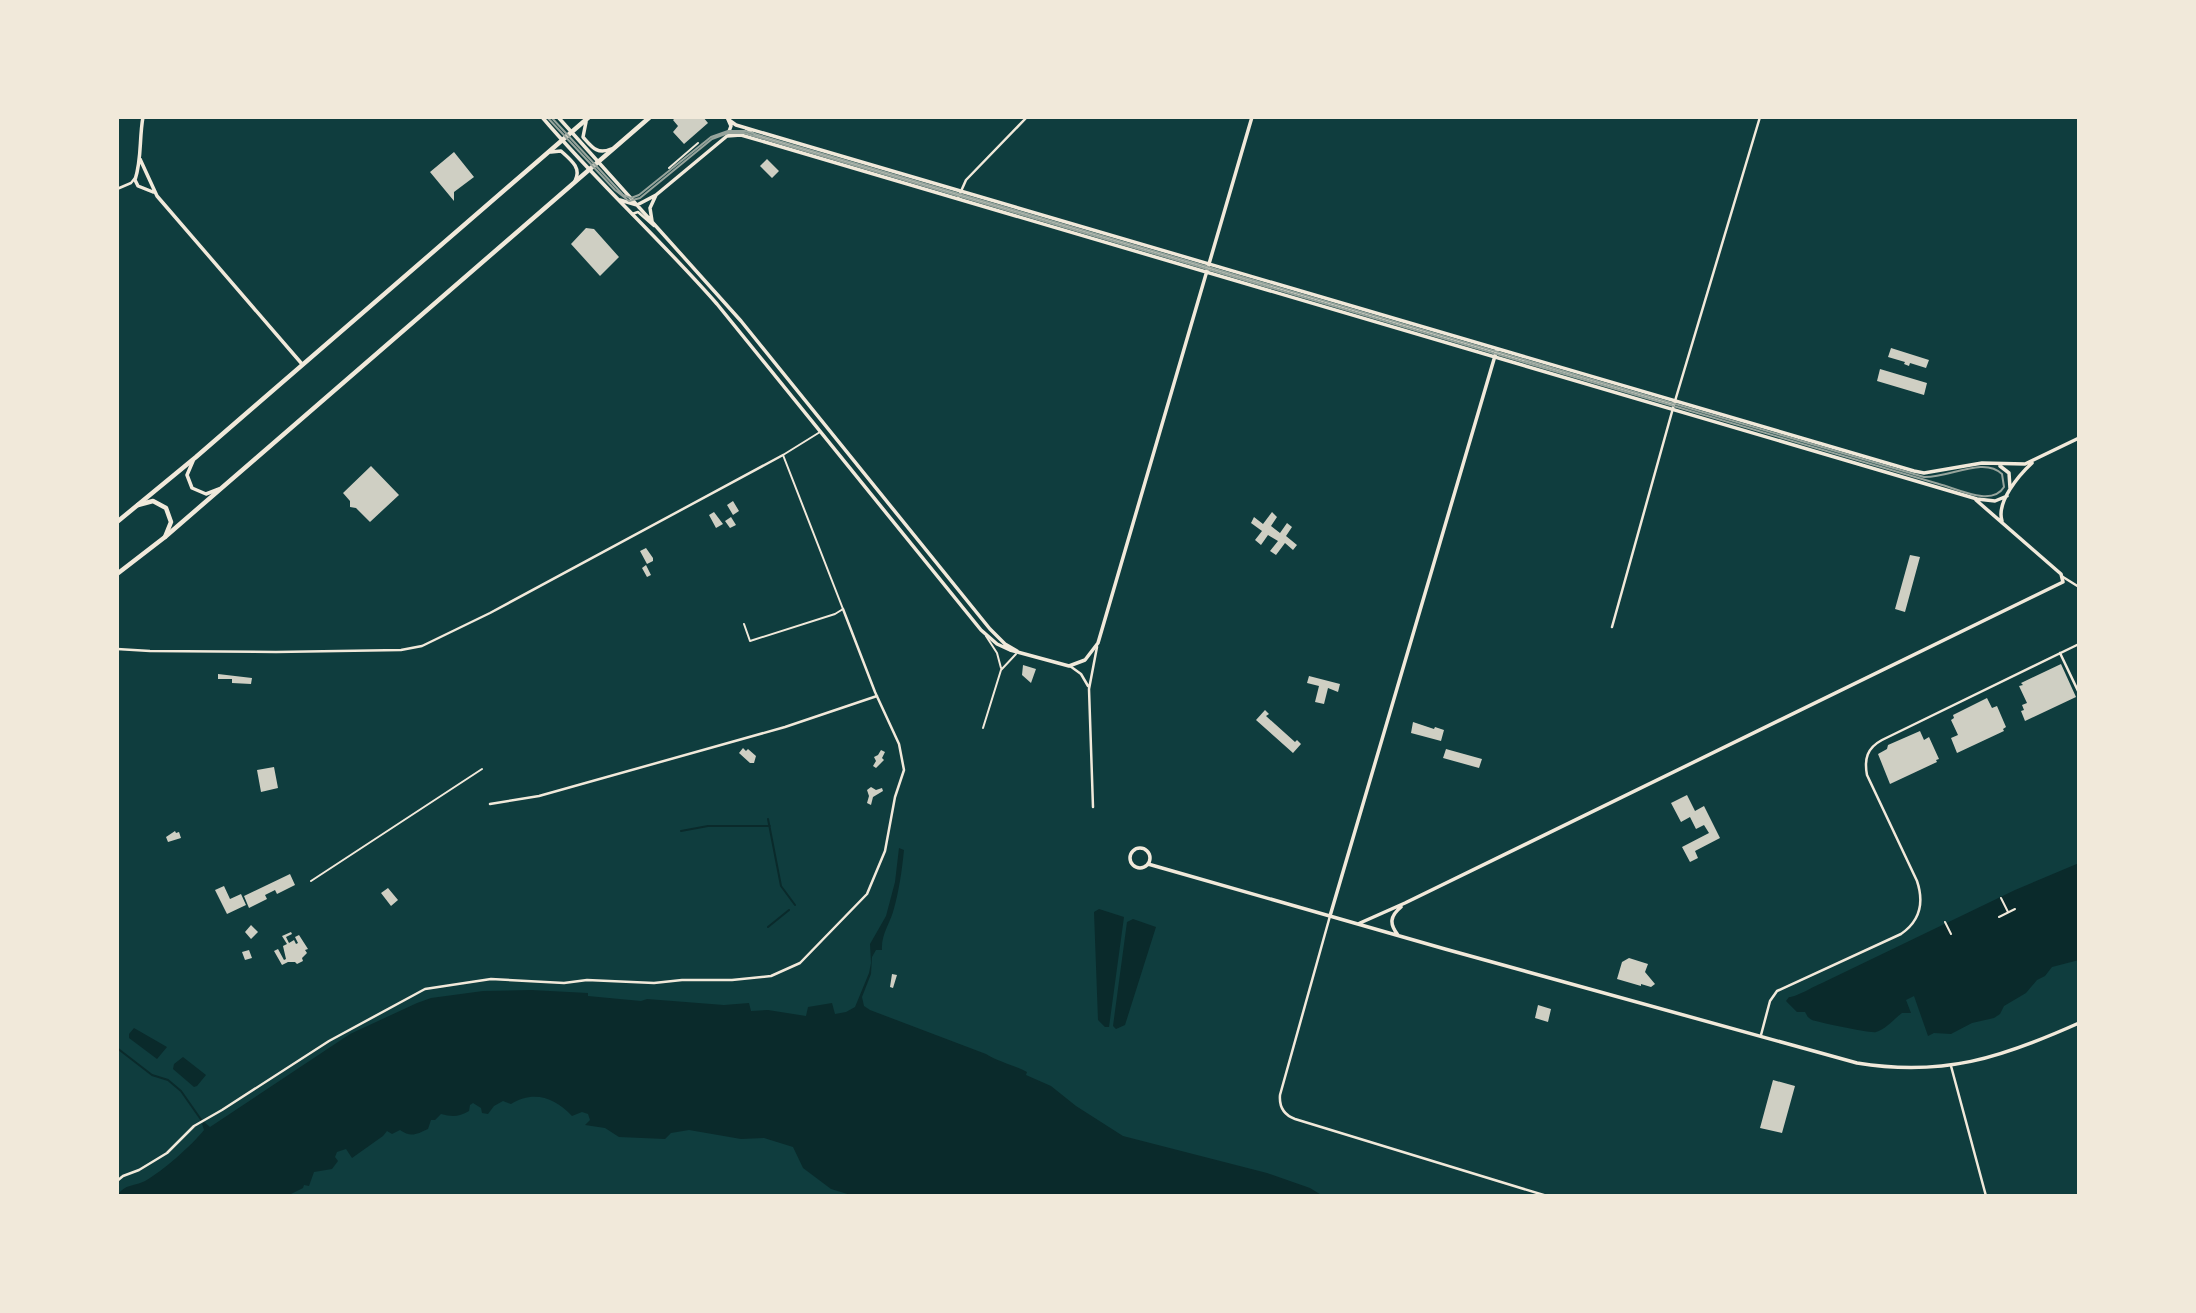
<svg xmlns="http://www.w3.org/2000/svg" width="2196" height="1313" font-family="'IBM Plex Sans',sans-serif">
	<rect width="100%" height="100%" fill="#0f3d3e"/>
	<!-- water -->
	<path fill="#0a2a2b" d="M 899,848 L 904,850 C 902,870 899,892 893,912 C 889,925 881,935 882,950 L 876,950 L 872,957 L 871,974 L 862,997 L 864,1006 L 870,1010 L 986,1054 C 999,1062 1014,1065 1027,1072 L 1026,1075 L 1051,1086 L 1076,1106 L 1123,1136 L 1267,1173 L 1310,1188 L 1323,1196 L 854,1196 L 831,1189 L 803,1168 L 793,1147 L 764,1138 L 741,1139 L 689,1130 L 671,1133 L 665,1139 L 619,1137 L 605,1128 L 585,1125 L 590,1120 L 588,1114 L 582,1112 L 572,1116 C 555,1098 534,1090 511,1104 L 503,1101 L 494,1106 L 488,1114 L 482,1113 L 481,1108 L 473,1103 L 470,1105 L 469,1111 C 459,1117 452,1117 441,1114 L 435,1120 L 431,1120 L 428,1129 C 417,1134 411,1138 400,1130 L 392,1134 L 387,1131 L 383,1136 L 352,1158 L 346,1149 L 337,1152 L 335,1157 L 338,1161 L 332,1169 L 314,1172 L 309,1186 L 304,1185 L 303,1188 L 287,1196 L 117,1196 C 126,1183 133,1187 145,1181 C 163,1171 192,1145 204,1130 L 202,1124 L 204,1122 L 210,1127 L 350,1034 L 417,1003 L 431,998 L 483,991 L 531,990 L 588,993 L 588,996 L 641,1001 L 647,999 L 724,1005 L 749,1003 L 751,1011 L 768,1010 L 806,1016 L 808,1007 L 832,1003 L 835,1014 L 846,1012 L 855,1007 L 869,973 L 871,963 L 870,944 L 886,916 L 895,882 Z
		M 2079,863 L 2079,960 L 2052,967 L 2045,976 L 2037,980 L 2026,993 L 2004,1006 L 2000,1014 L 1994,1018 L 1972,1023 L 1951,1034 L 1934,1033 L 1928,1036 L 1914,996 L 1906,1000 L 1911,1013 L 1902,1013 C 1895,1018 1885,1030 1876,1032 C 1872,1034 1818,1022 1812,1020 C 1807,1017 1808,1017 1805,1012 L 1797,1012 L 1786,1001 L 1789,997 C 1797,997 1814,986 1822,983 L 2015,890 Z
		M 1099,909 L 1124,917 L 1109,1027 L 1105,1027 L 1098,1020 L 1094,912 Z
		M 1133,919 L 1156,927 L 1125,1025 L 1116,1029 L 1113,1026 L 1127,922 Z
		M 134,1028 L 167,1047 L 157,1059 L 129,1038 L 129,1034 Z
		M 183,1057 L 206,1075 L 197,1086 L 194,1087 L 173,1069 L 174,1064 Z"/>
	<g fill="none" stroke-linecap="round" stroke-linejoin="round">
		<!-- stream -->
		<path stroke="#0a2a2b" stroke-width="2" d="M 768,819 L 781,886 L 795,905
			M 681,831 L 708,826 L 770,826
			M 768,927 L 789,910
			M 117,1048 L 152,1075 L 168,1080 L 181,1091 L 202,1121"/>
	</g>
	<!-- building -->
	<path fill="#cfcfc3" d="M 676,117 L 703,117 L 708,123 L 684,144 L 673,132 L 678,126 L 673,120 Z
		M 454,152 L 474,177 L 454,192 L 454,201 L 430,172 Z
		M 767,159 L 779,171 L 772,178 L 760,166 Z
		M 586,228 L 594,229 L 619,257 L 600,276 L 571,244 Z
		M 1891,348 L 1929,360 L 1926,368 L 1910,363 L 1909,366 L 1904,364 L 1905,362 L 1888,357 Z
		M 1880,369 L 1927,383 L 1924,395 L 1877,381 Z
		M 371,466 L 399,495 L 370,522 L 356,508 L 350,507 L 350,501 L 343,493 Z
		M 733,501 L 739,511 L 733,515 L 727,505 Z
		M 714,512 L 723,524 L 716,528 L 709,515 Z
		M 1272,512 L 1277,517 L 1271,526 L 1280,533 L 1287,523 L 1292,527 L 1286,536 L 1297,545 L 1293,550 L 1285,543 L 1276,555 L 1270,551 L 1278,541 L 1268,535 L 1261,545 L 1255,540 L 1262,531 L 1251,523 L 1254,517 L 1263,524 Z
		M 731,517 L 736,525 L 730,528 L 725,521 Z
		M 646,548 L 653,558 L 653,561 L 647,564 L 640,551 Z
		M 1910,555 L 1920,557 L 1905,612 L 1895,609 Z
		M 646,565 L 651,575 L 647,577 L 642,568 Z
		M 2061,664 L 2076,697 L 2025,721 L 2021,711 L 2024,710 L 2022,705 L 2027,703 L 2019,686 L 2023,685 L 2021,683 Z
		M 1023,665 L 1036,669 L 1031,683 L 1022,675 Z
		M 218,674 L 252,678 L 251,684 L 232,683 L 232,679 L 218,679 Z
		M 1309,676 L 1340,684 L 1338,692 L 1328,688 L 1324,704 L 1315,702 L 1319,686 L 1307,683 Z
		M 1987,698 L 1992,708 L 1997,706 L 2006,727 L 2003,729 L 2004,731 L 1957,753 L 1951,738 L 1958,735 L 1951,720 L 1954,718 L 1953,715 Z
		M 1265,710 L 1269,714 L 1266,716 L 1295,742 L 1297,740 L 1301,744 L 1293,753 L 1256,720 Z
		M 1413,722 L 1434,729 L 1435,727 L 1444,730 L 1441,741 L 1411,733 Z
		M 1920,731 L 1924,740 L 1929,737 L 1939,759 L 1936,760 L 1937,762 L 1890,784 L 1878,754 L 1887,749 L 1888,745 Z
		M 743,748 L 746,751 L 748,749 L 756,756 L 754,763 L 750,763 L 739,753 Z
		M 1446,749 L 1482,759 L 1479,768 L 1443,758 Z
		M 881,750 L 885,752 L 882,758 L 884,760 L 876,768 L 873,766 L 876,761 L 874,757 L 878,755 Z
		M 274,767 L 278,788 L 261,792 L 257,770 Z
		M 871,787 L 876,790 L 882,788 L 883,791 L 873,797 L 871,805 L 867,803 L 869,796 L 867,790 Z
		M 1687,795 L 1695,811 L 1704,806 L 1720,838 L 1695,851 L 1698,858 L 1690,862 L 1682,847 L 1709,833 L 1704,825 L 1696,829 L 1690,817 L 1681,822 L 1671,803 Z
		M 175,831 L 176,833 L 179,832 L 181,838 L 168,842 L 166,837 Z
		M 290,874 L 295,885 L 277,894 L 275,890 L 265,895 L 267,899 L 249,908 L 244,896 Z
		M 224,886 L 230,899 L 241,894 L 246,905 L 227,914 L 215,890 Z
		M 388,888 L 398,900 L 391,906 L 381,893 Z
		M 251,925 L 258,932 L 251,939 L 245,932 Z
		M 291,932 L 292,934 L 286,937 L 289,943 L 294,940 L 296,944 L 298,943 L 295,937 L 299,935 L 308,949 L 305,950 L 307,953 L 302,958 L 303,961 L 297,964 L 295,962 L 288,962 L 282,965 L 274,951 L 278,949 L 284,960 L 286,959 L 283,946 L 287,944 L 282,936 Z
		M 249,950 L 252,958 L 245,960 L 242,952 Z
		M 1629,958 L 1648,964 L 1645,972 L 1655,984 L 1651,987 L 1641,984 L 1641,986 L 1617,979 L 1622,962 Z
		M 892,974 L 897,975 L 893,988 L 890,987 Z
		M 1538,1005 L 1551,1009 L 1548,1022 L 1535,1018 Z
		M 1773,1080 L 1795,1086 L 1782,1133 L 1760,1128 Z"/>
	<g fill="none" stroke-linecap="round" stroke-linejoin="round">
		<!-- path -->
		<path stroke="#f1e9da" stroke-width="2" d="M 669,168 L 698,143
			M 311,881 L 482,769
			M 2001,898 L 2008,912
			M 1999,917 L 2015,909
			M 1945,922 L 1951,934"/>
		<!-- service -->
		<path stroke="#f1e9da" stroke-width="2" d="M 746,129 L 756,135 L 1673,404
			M 744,624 L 750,641 L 835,614 L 843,609 L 783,455 L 820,432
			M 986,636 L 997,653 L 1001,668
			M 983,728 L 1001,670 L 1016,654"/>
		<!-- pedestrian -->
		<path stroke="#f1e9da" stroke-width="2.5" d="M 117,649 L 150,651 L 276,652 L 401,650 L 422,646 L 490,613 L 783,455
			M 490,804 L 539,796 L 785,727 L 877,696
			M 117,1181 L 123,1176 L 139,1170 L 167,1153 L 194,1126 L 222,1110 L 329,1041 L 425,989 L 491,979 L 564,983 L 587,980 L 654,983 L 682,980 L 732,980 L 771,976 L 800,963 L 867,894 L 885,851 L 895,797 L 904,770 L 899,744 L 875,692 L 843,609"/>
		<!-- minor -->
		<path stroke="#f1e9da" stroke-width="2.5" d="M 117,189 L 131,183 L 135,178
			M 958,198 L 966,180 L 1027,117
			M 632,214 L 638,212 L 654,226
			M 2063,577 L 2079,587
			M 1612,627 L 1675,401 L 1760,117
			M 2060,653 L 2079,693
			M 1070,666 L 1081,674 L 1088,686
			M 1093,807 L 1089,689 L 1097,647
			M 1330,916 L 1280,1095 C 1279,1107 1284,1115 1295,1119 L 1547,1196
			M 1761,1035 L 1770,1001 L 1777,991 L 1901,934 C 1920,921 1924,902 1917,881 L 1867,775 C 1864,759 1867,748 1882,740 L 2079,644
			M 1951,1066 L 1986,1196"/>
		<!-- tertiary -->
		<path stroke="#f1e9da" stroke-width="3.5" d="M 143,117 C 139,139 142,159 135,180 L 138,186 L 153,192
			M 542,117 C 597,182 661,240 717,304 L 981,630 L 997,644 L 1010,650 L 1069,666 L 1085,660 L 1098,643 L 1252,117
			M 558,117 L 741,321 L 990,629 L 1005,644 L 1017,651
			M 727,117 L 731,126 L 728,134
			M 729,120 L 736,125 L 814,148 L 1914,471 L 1924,473 L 1982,463 L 2025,464 L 2079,438
			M 586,122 L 583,137 C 592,147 597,155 611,149
			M 551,152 L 561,151 C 571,160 582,168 575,181
			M 140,159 L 157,196 L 302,364
			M 620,200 L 637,205 L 656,195 L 727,136 L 741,135 L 1977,499 L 1995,501 L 2007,496
			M 652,221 L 650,208 L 656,195
			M 193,461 L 187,475 L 192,488 L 206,494 L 219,489
			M 2000,466 L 2009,473 L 2010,488
			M 2002,521 C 1996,502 2019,475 2032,463
			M1130 858a10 10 0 1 1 20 0a10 10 0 1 1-20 0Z
			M 1148,864 L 1445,949 L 1857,1063 C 1943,1077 2001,1058 2079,1023
			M 1330,916 L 1497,349
			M 1360,923 L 1405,903 L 2063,582 L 2061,574 L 1976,500
			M 1398,935 C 1389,924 1390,916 1401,907"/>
		<!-- secondary -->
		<path stroke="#f1e9da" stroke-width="4.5" d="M 138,505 L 153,501 L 166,508 L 171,522 L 165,537"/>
		<!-- primary -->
		<path stroke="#f1e9da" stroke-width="4.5" d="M 117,522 L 196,457 L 589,117
			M 117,574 L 165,537 L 650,117"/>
		<!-- tram -->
		<path stroke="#97a49c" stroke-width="2" d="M 547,117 L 615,190 L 629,201 L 640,198 L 712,139 L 728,133 L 744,133 L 1939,484 C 1958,489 1992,507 2004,487 L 2002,474 C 1984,456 1949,478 1924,477 L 745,131 L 728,131 L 711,137 L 639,195 L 631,198 L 623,195 L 551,117"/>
	</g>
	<!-- border -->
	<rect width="2196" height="1313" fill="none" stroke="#f1e9da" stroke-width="238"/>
</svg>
